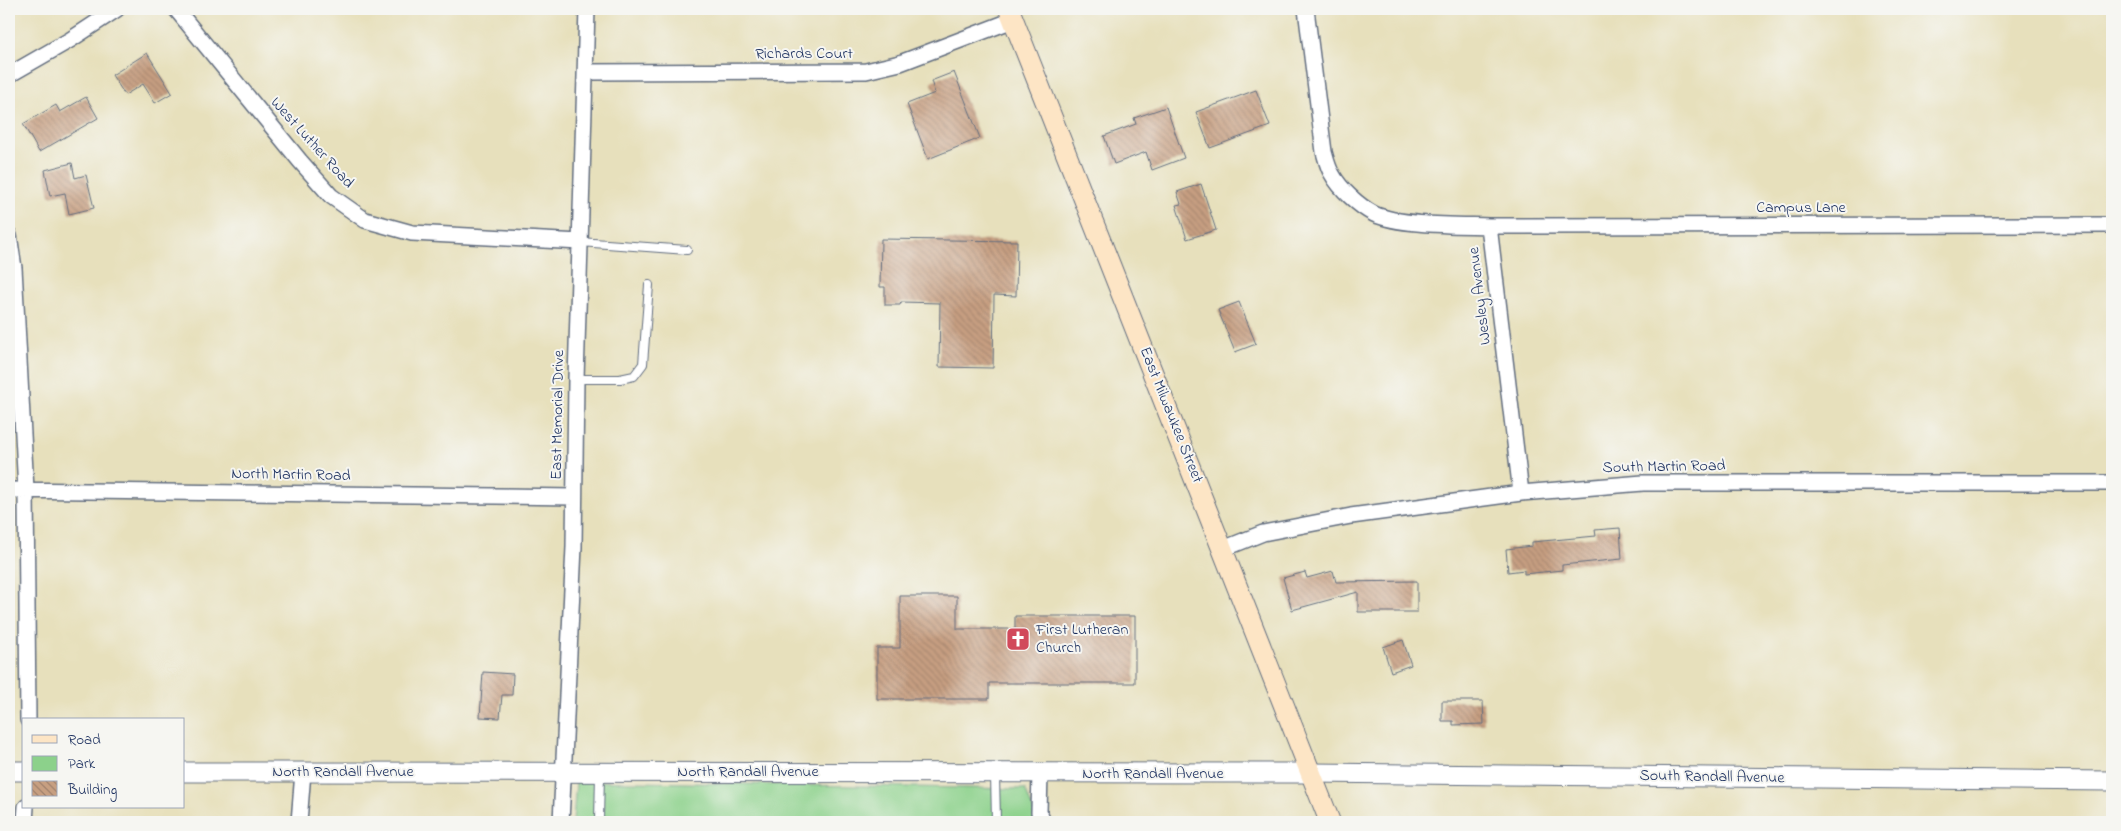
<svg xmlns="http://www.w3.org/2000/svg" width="2121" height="831" font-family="'Indie Flower',sans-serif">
	<defs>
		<pattern id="building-back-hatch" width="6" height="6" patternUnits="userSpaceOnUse" patternTransform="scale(1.25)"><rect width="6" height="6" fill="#c79f81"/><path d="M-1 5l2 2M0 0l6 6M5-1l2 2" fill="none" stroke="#a1826d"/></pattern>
	</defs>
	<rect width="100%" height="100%" fill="#f6f6f2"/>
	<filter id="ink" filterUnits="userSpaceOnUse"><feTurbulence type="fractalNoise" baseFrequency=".02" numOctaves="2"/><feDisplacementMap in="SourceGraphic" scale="10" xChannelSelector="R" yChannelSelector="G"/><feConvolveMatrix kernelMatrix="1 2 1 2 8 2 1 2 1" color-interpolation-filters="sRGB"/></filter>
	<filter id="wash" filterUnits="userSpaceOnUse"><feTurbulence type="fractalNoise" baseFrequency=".0096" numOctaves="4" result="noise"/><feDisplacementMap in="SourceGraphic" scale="20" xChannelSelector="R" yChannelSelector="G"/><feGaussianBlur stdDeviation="1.12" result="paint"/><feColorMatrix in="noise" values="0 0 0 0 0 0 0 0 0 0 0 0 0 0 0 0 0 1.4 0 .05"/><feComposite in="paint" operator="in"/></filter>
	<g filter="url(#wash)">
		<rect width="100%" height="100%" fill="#e7e0bc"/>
		<!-- park -->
		<path fill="#8cd18b" stroke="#548074" d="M 576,781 L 1025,789 L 1038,822 L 573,822 Z"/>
		<g id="blocks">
			<!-- building -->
			<path fill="url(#building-back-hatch)" d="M 147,53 L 172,93 L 155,103 L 143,84 L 125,95 L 112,75 Z
				M 954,72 L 980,138 L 928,159 L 907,104 L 935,93 L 931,81 Z
				M 1256,90 L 1270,126 L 1210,148 L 1196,112 Z
				M 86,97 L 98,118 L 39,152 L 23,124 L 56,105 L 60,112 Z
				M 1166,107 L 1184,158 L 1152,170 L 1146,152 L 1114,164 L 1104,136 L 1136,124 L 1134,118 Z
				M 72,163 L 75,178 L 86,175 L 94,208 L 69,214 L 65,193 L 50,196 L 45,170 Z
				M 1201,184 L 1216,230 L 1187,239 L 1176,205 L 1181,204 L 1177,192 Z
				M 881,239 L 1017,241 L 1016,296 L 994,295 L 993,368 L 939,367 L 940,303 L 901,302 L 900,305 L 885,305 L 885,287 L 880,287 Z
				M 1239,302 L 1256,344 L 1235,352 L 1218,310 Z
				M 1620,528 L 1622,559 L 1562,565 L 1562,570 L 1524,574 L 1524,570 L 1508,572 L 1506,549 L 1532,546 L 1532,542 L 1596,536 L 1595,530 Z
				M 1333,571 L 1336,582 L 1417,581 L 1417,612 L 1358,612 L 1358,592 L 1292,610 L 1283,578 L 1305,572 L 1307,578 Z
				M 900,596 L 957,596 L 957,629 L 1015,629 L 1015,616 L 1135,616 L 1135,683 L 989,683 L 989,699 L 877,699 L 877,648 L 900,648 Z
				M 1403,640 L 1411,665 L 1391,672 L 1383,647 Z
				M 483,672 L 513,674 L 512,695 L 502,695 L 500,718 L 480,717 Z
				M 1442,701 L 1483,701 L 1484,724 L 1453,725 L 1453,721 L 1442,721 Z"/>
		</g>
	</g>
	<g filter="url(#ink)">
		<use href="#blocks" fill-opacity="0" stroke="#626d7f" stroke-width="1"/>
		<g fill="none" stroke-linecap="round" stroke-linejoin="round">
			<!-- service casing -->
			<g stroke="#626d7f" stroke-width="10">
				<path id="service" d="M 580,242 L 687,250
					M 576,379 L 620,379 L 634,376 L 643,364 L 649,285
					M 995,774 L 996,822
					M 599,822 L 600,772"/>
			</g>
			<!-- minor casing -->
			<g stroke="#626d7f" stroke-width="18">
				<path id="minor" d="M 176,9 L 300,161 L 331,196 L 365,220 L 412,233 L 580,242
					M 1306,9 L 1324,152 C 1326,159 1328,168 1332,174 C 1340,189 1359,206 1374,214 C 1400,226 1459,225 1489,226 L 2112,225
					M 586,72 L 866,71 L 900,63 L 1013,20
					M 9,75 L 70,40 L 117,9
					M 1489,226 L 1521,493
					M 9,235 L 14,268 L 26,490 L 28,720
					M 9,490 L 574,497
					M 1223,549 L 1263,533 L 1351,516 L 1521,493 L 1643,483 L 2112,483
					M 1040,774 L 1039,812 L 1043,822
					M 25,822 L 26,807
					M 299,822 L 303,772
					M 561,822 L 574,547 L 576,379 L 587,9"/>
			</g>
			<!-- tertiary casing -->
			<g stroke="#626d7f" stroke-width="21">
				<path id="tertiary" d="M 9,771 L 24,771
					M 184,772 L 1312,773 L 2112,781"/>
			</g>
			<!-- secondary casing -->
			<g stroke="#626d7f" stroke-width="22">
				<path id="secondary" d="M 1009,9 L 1330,822"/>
			</g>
			<!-- service -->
			<use href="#service" stroke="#fff" stroke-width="8"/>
			<!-- minor -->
			<use href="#minor" stroke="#fff" stroke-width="15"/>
			<!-- tertiary -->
			<use href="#tertiary" stroke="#fff" stroke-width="19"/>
			<!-- secondary -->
			<use href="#secondary" stroke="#fde5c5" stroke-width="20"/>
		</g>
	</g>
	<!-- icons -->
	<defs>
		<g id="church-square" transform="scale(1.25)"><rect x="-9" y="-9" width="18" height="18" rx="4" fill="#d1495b" stroke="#f6f6f2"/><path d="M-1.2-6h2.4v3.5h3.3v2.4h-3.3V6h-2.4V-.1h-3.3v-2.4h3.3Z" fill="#fff"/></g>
	</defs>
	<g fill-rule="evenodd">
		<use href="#church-square" x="1018" y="639"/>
	</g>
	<g text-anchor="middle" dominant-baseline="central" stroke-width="4" stroke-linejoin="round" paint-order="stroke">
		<!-- street labels -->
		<g font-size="16" fill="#1b2f5e" stroke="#f6f6f2">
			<text x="804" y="54">Richards Court</text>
			<text transform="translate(312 143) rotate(48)">West Luther Road</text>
			<text x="1801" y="208">Campus Lane</text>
			<text transform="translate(1480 296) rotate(-97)">Wesley Avenue</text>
			<text transform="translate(558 415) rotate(-89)">East Memorial Drive</text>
			<text transform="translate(1171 415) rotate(68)">East Milwaukee Street</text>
			<text transform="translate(1664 467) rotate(-1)">South Martin Road</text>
			<text transform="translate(291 475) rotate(1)">North Martin Road</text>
			<text x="343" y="772">North Randall Avenue</text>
			<text x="748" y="772">North Randall Avenue</text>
			<text x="1153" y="774">North Randall Avenue</text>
			<text transform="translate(1712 777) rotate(1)">South Randall Avenue</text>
		</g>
		<!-- poi labels -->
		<g font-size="16" fill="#1b2f5e" stroke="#f6f6f2" text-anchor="start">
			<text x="1036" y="630">First Lutheran<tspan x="1036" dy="18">Church</tspan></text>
		</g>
	</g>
	<!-- margin -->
	<rect width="2121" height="831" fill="none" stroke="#f6f6f2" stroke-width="30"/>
	<!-- legend -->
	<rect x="22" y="718" width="162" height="90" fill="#f6f6f2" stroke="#9ea6b7"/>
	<rect x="32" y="735" width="25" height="8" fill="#fde5c5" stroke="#9ea6b7"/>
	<text x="68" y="744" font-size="15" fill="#1b2f5e">Road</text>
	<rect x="32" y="756" width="25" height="15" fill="#8cd18b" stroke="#9ea6b7"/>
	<text x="68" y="768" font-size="15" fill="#1b2f5e">Park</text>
	<rect x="32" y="781" width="25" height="15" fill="url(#building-back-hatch)" stroke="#9ea6b7"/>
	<text x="68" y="794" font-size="15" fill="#1b2f5e">Building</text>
</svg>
